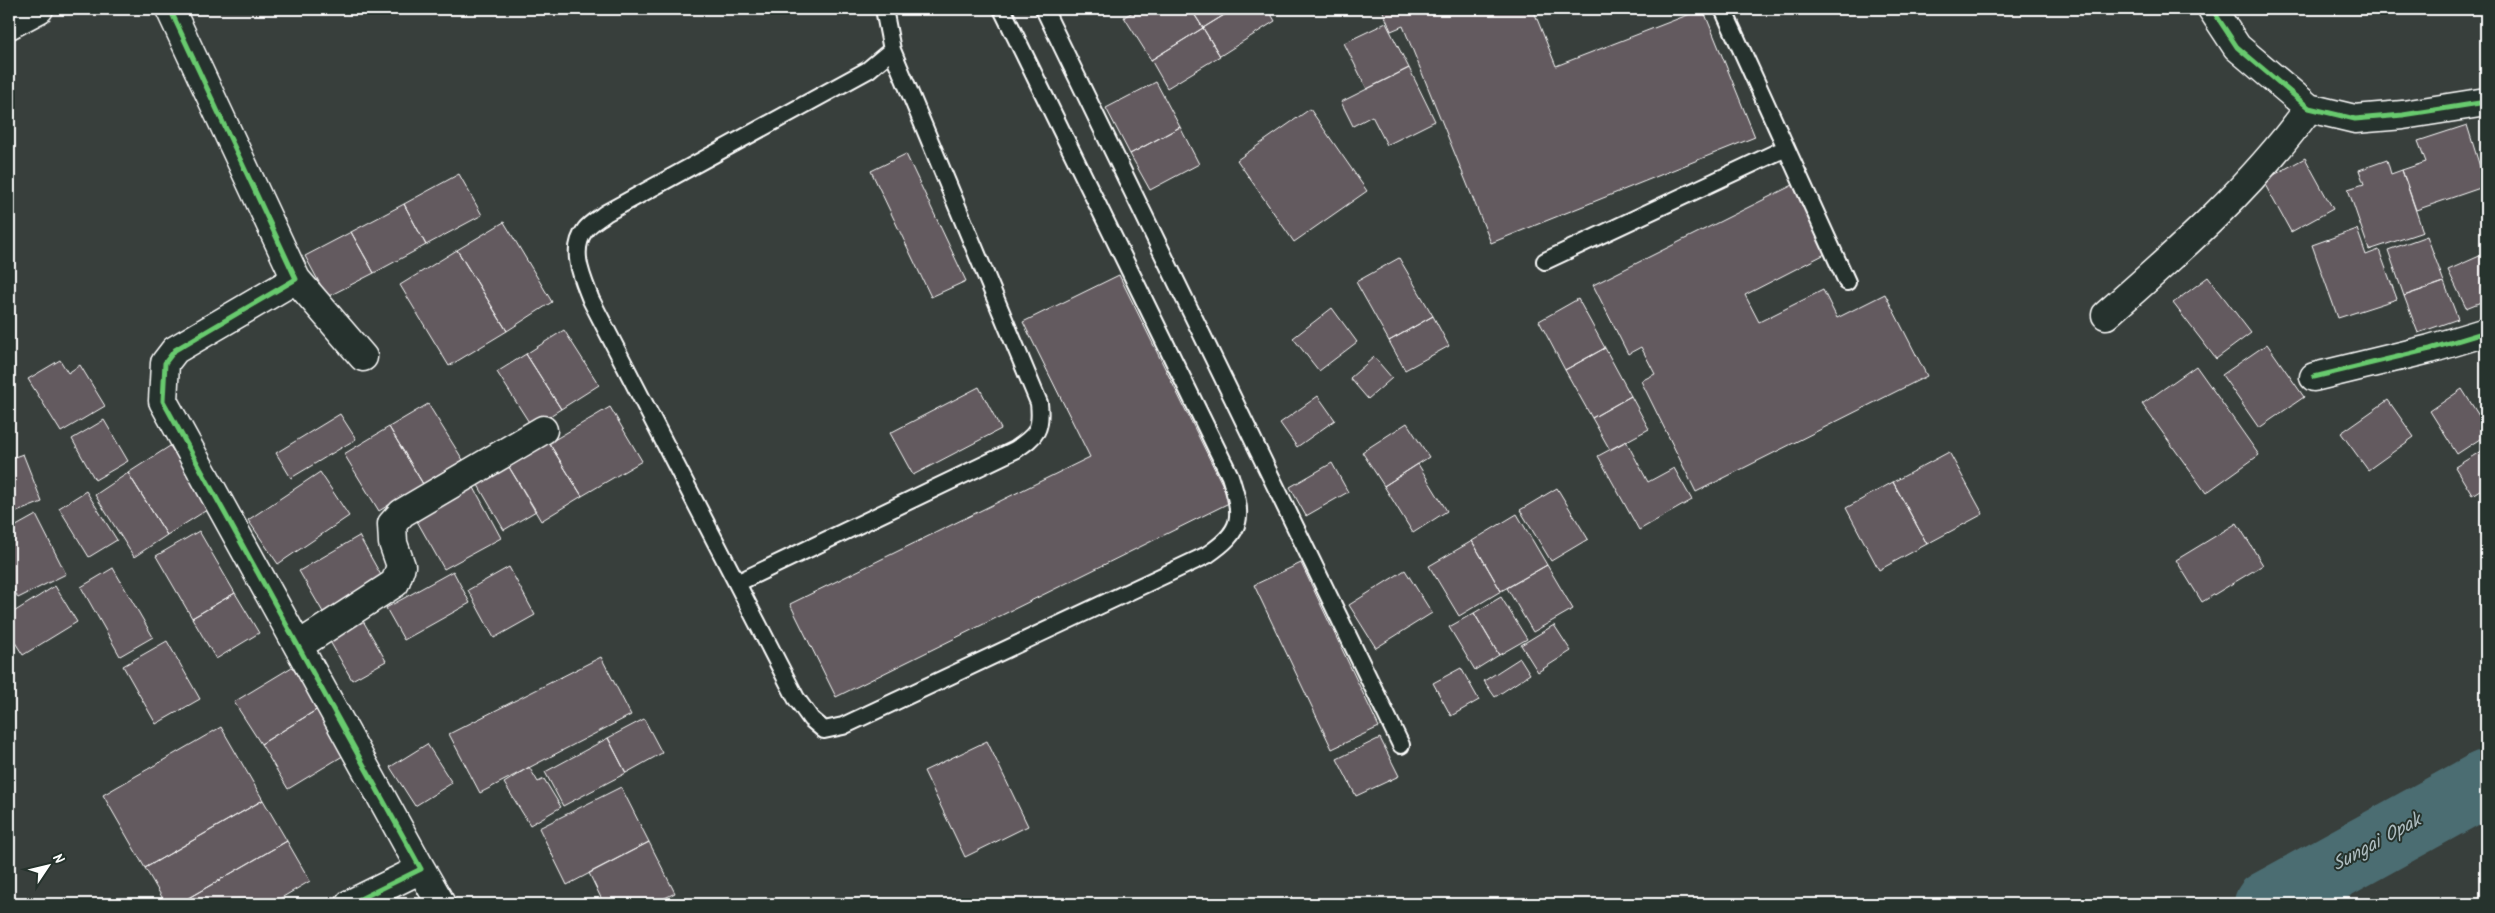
<svg xmlns="http://www.w3.org/2000/svg" width="2495" height="913" font-family="Kalam,sans-serif">
	<rect width="100%" height="100%" fill="#383f3c"/>
	<filter id="ink" filterUnits="userSpaceOnUse"><feTurbulence type="fractalNoise" baseFrequency=".02" numOctaves="2"/><feDisplacementMap in="SourceGraphic" scale="10" xChannelSelector="R" yChannelSelector="G"/><feConvolveMatrix kernelMatrix="1 2 1 2 8 2 1 2 1" color-interpolation-filters="sRGB"/></filter>
	<g filter="url(#ink)">
		<g fill="none" stroke-linecap="round" stroke-linejoin="round">
			<!-- river -->
			<path stroke="#4b6d72" stroke-width="66" d="M 2267,904 L 2486,783"/>
		</g>
		<!-- building -->
		<path fill="#635a5f" stroke="#fff" d="M 1138,9 L 1191,9 L 1203,28 L 1151,60 L 1124,17 Z
			M 1191,9 L 1234,9 L 1203,28 Z
			M 1234,9 L 1268,9 L 1275,21 L 1220,56 L 1203,28 Z
			M 1382,9 L 1533,9 L 1556,66 L 1703,9 L 1755,137 L 1491,243 L 1403,26 L 1391,31 Z
			M 1386,23 L 1409,68 L 1367,89 L 1344,43 Z
			M 1203,28 L 1220,56 L 1167,88 L 1151,60 Z
			M 1409,68 L 1435,121 L 1387,145 L 1372,116 L 1353,126 L 1341,102 Z
			M 1156,82 L 1180,127 L 1130,154 L 1106,108 Z
			M 1310,109 L 1367,191 L 1294,242 L 1237,160 Z
			M 2467,125 L 2486,186 L 2416,210 L 2402,170 L 2426,162 L 2418,141 Z
			M 1180,127 L 1199,164 L 1150,190 L 1130,154 Z
			M 906,154 L 966,281 L 931,297 L 871,171 Z
			M 2305,158 L 2333,209 L 2291,232 L 2263,181 Z
			M 2387,160 L 2391,174 L 2402,170 L 2423,232 L 2369,250 L 2348,189 L 2364,184 L 2359,170 Z
			M 459,174 L 482,215 L 426,245 L 404,204 Z
			M 1795,184 L 1829,252 L 1745,295 L 1759,322 L 1823,290 L 1837,318 L 1885,294 L 1927,376 L 1696,492 L 1641,381 L 1655,374 L 1641,347 L 1628,354 L 1593,285 Z
			M 404,204 L 426,245 L 374,273 L 351,232 Z
			M 504,222 L 552,302 L 507,331 L 457,250 Z
			M 2357,229 L 2366,255 L 2379,250 L 2397,299 L 2338,318 L 2312,245 Z
			M 351,232 L 374,273 L 327,297 L 305,256 Z
			M 2427,236 L 2444,282 L 2404,296 L 2388,250 Z
			M 457,250 L 507,331 L 449,366 L 400,285 Z
			M 2484,254 L 2486,259 L 2486,300 L 2466,308 L 2448,270 Z
			M 1399,258 L 1433,316 L 1389,341 L 1356,282 Z
			M 1119,275 L 1231,502 L 836,697 L 790,604 L 1090,457 L 1023,322 Z
			M 2208,277 L 2251,333 L 2216,359 L 2173,303 Z
			M 2444,282 L 2458,319 L 2418,333 L 2404,296 Z
			M 1578,299 L 1605,348 L 1565,370 L 1539,321 Z
			M 1332,308 L 1357,342 L 1319,371 L 1293,338 Z
			M 1433,316 L 1449,346 L 1405,370 L 1389,341 Z
			M 564,330 L 599,385 L 561,409 L 526,354 Z
			M 2267,344 L 2304,397 L 2259,428 L 2222,375 Z
			M 1605,348 L 1631,396 L 1592,418 L 1565,370 Z
			M 526,354 L 561,409 L 532,427 L 497,372 Z
			M 1374,357 L 1392,378 L 1368,399 L 1350,378 Z
			M 60,360 L 68,373 L 80,365 L 105,406 L 61,432 L 28,379 Z
			M 2196,366 L 2259,455 L 2206,493 L 2142,404 Z
			M 979,387 L 1001,429 L 913,475 L 890,433 Z
			M 2462,389 L 2486,427 L 2486,435 L 2457,454 L 2430,411 Z
			M 1318,396 L 1335,420 L 1297,447 L 1280,423 Z
			M 1631,396 L 1649,429 L 1610,450 L 1592,418 Z
			M 2388,400 L 2414,437 L 2368,470 L 2341,433 Z
			M 428,404 L 463,460 L 423,484 L 389,427 Z
			M 610,407 L 642,461 L 582,496 L 549,443 Z
			M 340,414 L 356,439 L 291,478 L 276,453 Z
			M 104,420 L 128,461 L 95,480 L 72,439 Z
			M 1407,423 L 1429,457 L 1384,486 L 1362,452 Z
			M 389,427 L 423,484 L 379,511 L 344,454 Z
			M 1626,441 L 1648,482 L 1674,468 L 1692,500 L 1639,530 L 1598,456 Z
			M 549,443 L 582,496 L 541,521 L 509,467 Z
			M 170,446 L 210,508 L 167,535 L 128,473 Z
			M 2486,448 L 2486,486 L 2472,495 L 2455,467 Z
			M 1949,452 L 1983,514 L 1927,544 L 1893,482 Z
			M 23,454 L 42,502 L 9,515 L 9,459 Z
			M 1332,463 L 1348,492 L 1306,516 L 1290,487 Z
			M 1418,464 L 1447,511 L 1413,533 L 1384,486 Z
			M 509,467 L 536,511 L 504,530 L 478,485 Z
			M 320,472 L 349,516 L 278,564 L 248,520 Z
			M 128,473 L 167,535 L 134,557 L 95,495 Z
			M 471,482 L 501,538 L 444,569 L 413,514 Z
			M 1893,482 L 1927,544 L 1879,570 L 1846,508 Z
			M 1557,488 L 1588,539 L 1551,561 L 1520,510 Z
			M 86,491 L 117,540 L 89,557 L 59,508 Z
			M 1517,514 L 1547,565 L 1501,591 L 1472,541 Z
			M 36,515 L 66,574 L 18,598 L 9,580 L 9,530 Z
			M 2237,523 L 2263,565 L 2202,602 L 2176,560 Z
			M 199,531 L 235,593 L 192,618 L 156,556 Z
			M 359,536 L 387,586 L 327,619 L 299,571 Z
			M 1472,541 L 1501,591 L 1459,616 L 1429,566 Z
			M 1301,563 L 1379,727 L 1332,749 L 1254,585 Z
			M 1547,565 L 1573,609 L 1533,632 L 1507,588 Z
			M 509,567 L 535,615 L 494,638 L 468,590 Z
			M 113,568 L 153,637 L 120,656 L 81,587 Z
			M 1405,570 L 1432,613 L 1376,648 L 1349,605 Z
			M 453,571 L 470,603 L 404,640 L 386,608 Z
			M 55,586 L 77,622 L 23,655 L 9,633 L 9,615 Z
			M 235,593 L 259,633 L 216,659 L 192,618 Z
			M 1501,597 L 1527,639 L 1499,655 L 1474,613 Z
			M 1474,613 L 1499,655 L 1475,670 L 1449,627 Z
			M 362,619 L 386,661 L 352,680 L 328,638 Z
			M 1554,625 L 1571,651 L 1538,672 L 1521,645 Z
			M 167,641 L 200,699 L 156,724 L 123,666 Z
			M 601,657 L 631,715 L 480,793 L 449,734 Z
			M 1520,658 L 1530,674 L 1495,697 L 1484,681 Z
			M 292,667 L 318,709 L 261,744 L 234,702 Z
			M 1461,668 L 1479,700 L 1451,716 L 1433,683 Z
			M 318,709 L 346,754 L 288,789 L 261,744 Z
			M 644,719 L 662,753 L 626,773 L 608,738 Z
			M 221,727 L 263,800 L 145,868 L 103,795 Z
			M 608,738 L 626,773 L 563,806 L 545,772 Z
			M 1380,738 L 1399,776 L 1356,796 L 1337,759 Z
			M 987,741 L 1028,826 L 965,857 L 924,771 Z
			M 427,744 L 452,783 L 415,806 L 390,767 Z
			M 529,767 L 538,782 L 544,779 L 561,807 L 530,825 L 504,783 Z
			M 621,787 L 649,842 L 567,885 L 539,828 Z
			M 263,800 L 287,841 L 178,904 L 166,904 L 145,868 Z
			M 287,841 L 310,881 L 271,904 L 178,904 Z
			M 649,842 L 675,893 L 653,904 L 604,904 L 589,873 Z"/>
		<g fill="none" stroke-linecap="round" stroke-linejoin="round">
			<!-- lane casing -->
			<g stroke="#fff" stroke-width="20">
				<path id="lane" d="M 884,9 L 892,50 L 868,70 L 606,213 C 600,218 590,223 585,230 C 569,251 583,279 591,300 L 796,698 L 811,719 L 824,730 L 843,726 L 1207,555 C 1244,530 1243,517 1230,476 L 1002,9
					M 1044,9 L 1401,745
					M 1723,9 L 1847,282
					M 1545,261 L 1786,148
					M 737,583 L 1015,450 C 1037,435 1042,430 1039,403 L 892,50"/>
			</g>
			<!-- street casing -->
			<g stroke="#fff" stroke-width="31">
				<path id="street" d="M 170,9 L 296,279 L 175,350 L 165,363 L 163,401 L 421,869 L 350,904
					M 2212,9 L 2237,47 L 2309,108 L 2355,119 L 2403,115 L 2486,102
					M 9,25 L 39,9
					M 296,279 L 363,357
					M 2106,315 C 2179,251 2252,187 2309,108
					M 2314,377 L 2430,349 L 2486,332
					M 298,646 L 395,583 L 401,566 L 393,543 L 392,524 L 402,513 L 543,430
					M 421,869 L 441,904"/>
			</g>
			<!-- lane -->
			<use href="#lane" stroke="#26332d" stroke-width="16"/>
			<!-- street -->
			<use href="#street" stroke="#26332d" stroke-width="28"/>
			<!-- cycleway casing -->
			<g stroke="#26332d" stroke-width="8">
				<path id="cycleway" d="M 170,9 L 296,279 L 175,350 L 165,363 L 163,401 L 421,869 L 350,904
					M 2212,9 L 2237,47 L 2309,108 L 2355,119 L 2403,115 L 2486,102
					M 2314,377 L 2430,349 L 2486,332"/>
			</g>
			<!-- cycleway -->
			<use href="#cycleway" stroke="#67ca6e" stroke-width="5"/>
		</g>
	</g>
	<g text-anchor="middle" dominant-baseline="central" stroke-width="4" stroke-linejoin="round" paint-order="stroke">
		<!-- water labels -->
		<g font-size="19" font-style="italic" fill="#aebdc0" stroke="#26332d">
			<text transform="translate(2377 843) rotate(-29)">Sungai Opak</text>
		</g>
	</g>
	<!-- margin -->
	<rect width="2495" height="913" fill="none" stroke="#26332d" stroke-width="30"/>
	<rect x="15" y="15" width="2465" height="883" fill="none" stroke="#fff" stroke-width="2" filter="url(#ink)"/>
	<!-- north arrow -->
	<g transform="translate(48 866) rotate(55)" stroke="#26332d" stroke-width="4" paint-order="stroke">
	<path d="M0-4L9 19L0 12L-9 19Z" fill="#ffffff"/>
	<text y="-8" font-size="14" font-weight="bold" text-anchor="middle" fill="#ffffff">N</text>
	</g>
</svg>
